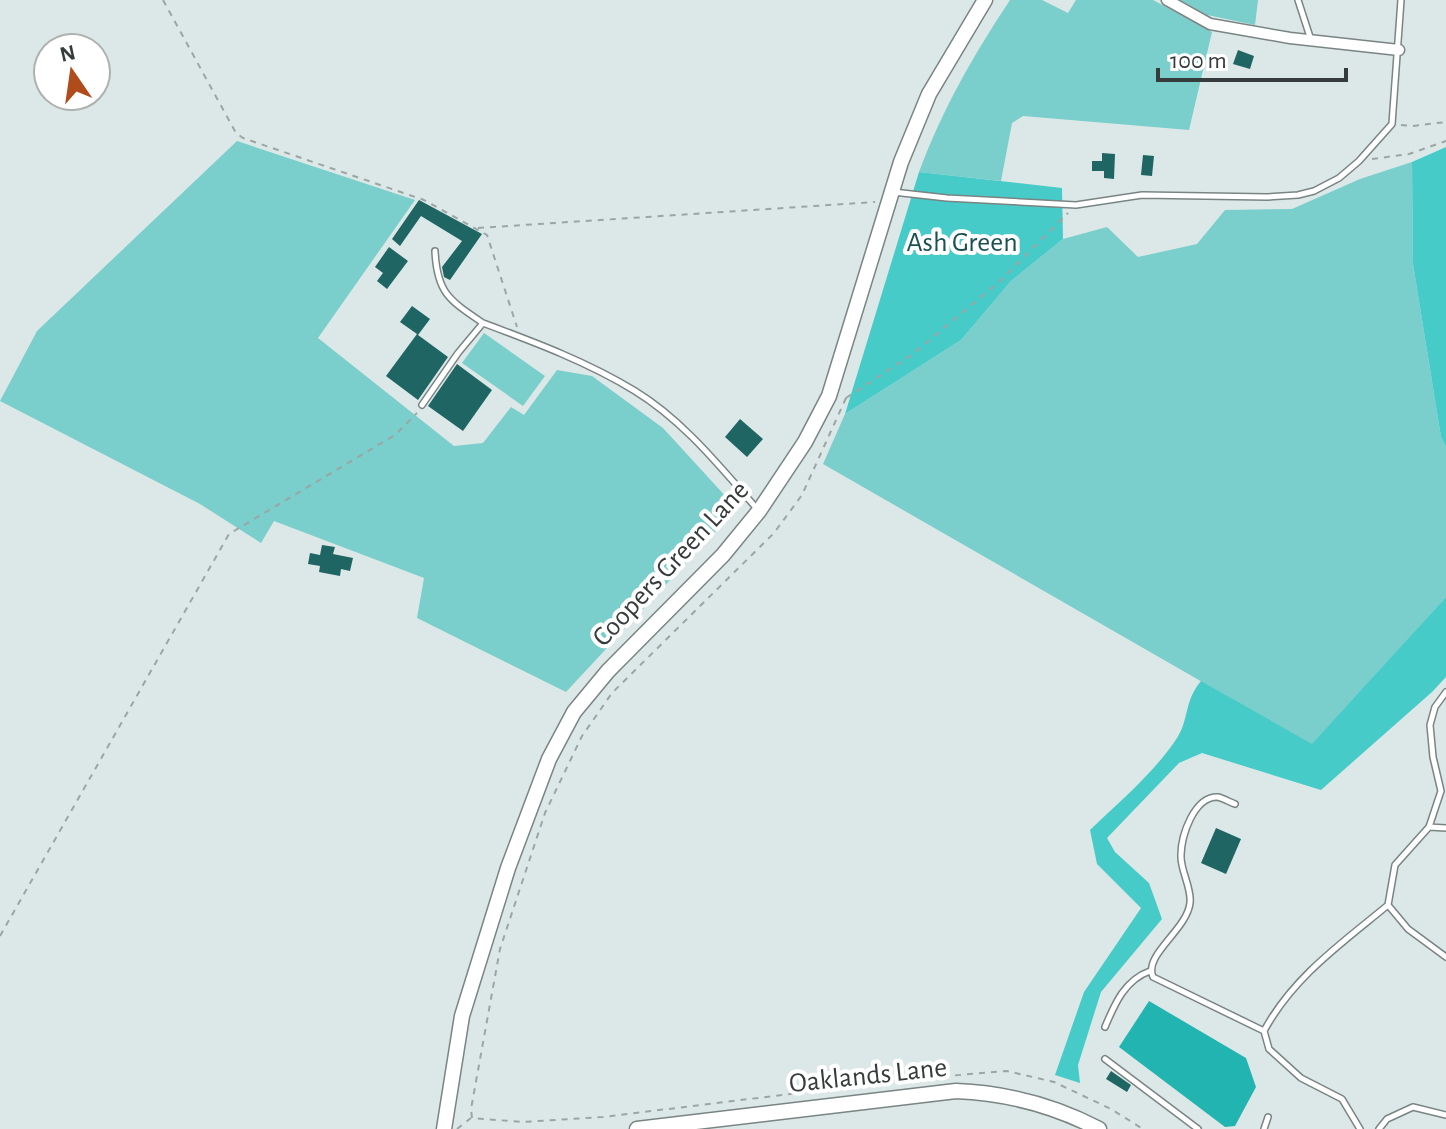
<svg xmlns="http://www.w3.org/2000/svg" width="1446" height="1129" font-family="'Alegreya Sans',sans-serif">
	<rect width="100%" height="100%" fill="#dce8e7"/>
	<!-- green -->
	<path fill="#7acecb" d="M 1010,0 L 1042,0 L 1068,13 L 1076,0 L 1153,0 L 1212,32 L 1189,130 L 1023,116 L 1012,123 L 1001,181 L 919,172 C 943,108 973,56 1010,0 Z
		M 1180,0 L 1258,0 L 1255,25 L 1207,15 Z
		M 237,141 L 415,200 L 318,338 L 454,446 L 483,443 L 511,407 L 524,415 L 557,370 L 592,376 L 663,428 L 729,500 L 725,521 L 566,692 L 417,618 L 424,578 L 274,521 L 261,543 L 200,504 L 0,401 L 37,331 Z
		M 1412,162 L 1413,264 L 1441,437 L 1446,447 L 1446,597 L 1312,745 L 823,464 L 845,414 L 961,340 L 1011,281 L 1063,239 L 1107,227 L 1138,257 L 1197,244 L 1225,210 L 1292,209 L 1360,179 Z
		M 484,333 L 545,376 L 523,406 L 462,363 Z"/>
	<!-- forest -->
	<path fill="#46cbc8" d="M 1446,147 L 1446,447 L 1441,437 L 1413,264 L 1412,162 Z
		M 919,172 L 1062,188 L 1063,239 L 1011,281 L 961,340 L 845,414 Z
		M 1446,597 L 1446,677 L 1432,692 L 1321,790 L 1202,753 L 1179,763 L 1107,838 L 1115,852 L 1149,883 L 1162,919 L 1101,992 L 1078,1065 L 1080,1083 L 1055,1075 L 1084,992 L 1141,908 L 1097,864 L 1090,830 C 1120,801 1154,773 1177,738 C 1189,720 1184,701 1201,681 L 1312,744 Z"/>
	<!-- water -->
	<path fill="#22b4b1" d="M 1149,1001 L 1246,1058 L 1256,1087 L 1235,1126 L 1225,1127 L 1119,1047 Z"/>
	<!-- building -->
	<path fill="#1e6563" d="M 1238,50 L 1254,56 L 1250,69 L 1233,64 Z
		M 1102,153 L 1115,154 L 1114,179 L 1104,178 L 1104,171 L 1092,171 L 1092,161 L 1102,161 Z
		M 1143,155 L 1154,156 L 1152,176 L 1141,175 Z
		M 419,200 L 482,234 L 450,280 L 444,277 L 442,267 L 462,241 L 421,216 L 400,246 L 392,239 Z
		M 389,247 L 408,261 L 387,289 L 377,281 L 383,273 L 375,267 Z
		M 412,306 L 430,319 L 418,335 L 448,357 L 418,400 L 386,376 L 417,334 L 400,322 Z
		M 457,364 L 492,390 L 463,431 L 428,406 Z
		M 740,419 L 763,439 L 747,457 L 725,437 Z
		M 322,545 L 335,547 L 333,554 L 353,558 L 350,571 L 341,569 L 340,576 L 319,572 L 320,566 L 308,564 L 310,553 L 320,555 Z
		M 1216,828 L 1241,839 L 1226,874 L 1201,863 Z
		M 1111,1071 L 1131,1085 L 1127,1092 L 1106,1079 Z"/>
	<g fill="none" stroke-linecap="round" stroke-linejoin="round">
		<!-- lane casing -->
		<g stroke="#798483" stroke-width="8">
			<path id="lane" d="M 1298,0 L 1311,40
				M 893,192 L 947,198 L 1076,205 L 1142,195 L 1267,197 L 1298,195 L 1314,191 L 1339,178 L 1359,161 L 1392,124 L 1401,0
				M 435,251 C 437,293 449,300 483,323
				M 422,405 L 458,353 L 483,323 C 534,342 588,362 635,391 C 684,421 721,468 759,511
				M 1446,692 L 1435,707 L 1430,725 L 1433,757 L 1441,791 L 1429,827 L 1395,865 L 1388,905 L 1408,929 L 1446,957
				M 1235,804 C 1230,802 1222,798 1218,797 C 1194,796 1181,836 1181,855 C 1180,870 1192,888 1190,903 C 1187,930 1143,955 1153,977 L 1264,1031
				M 1429,827 L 1446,828
				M 1105,1027 C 1115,1003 1125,980 1150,971
				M 1105,1059 L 1198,1129
				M 1264,1129 L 1268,1117
				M 1360,1129 L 1342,1099 L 1301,1078 L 1269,1049 L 1264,1031 C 1293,977 1342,943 1388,905
				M 1379,1129 L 1387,1119 L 1413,1107 L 1446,1115"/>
		</g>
		<!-- street casing -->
		<g stroke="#798483" stroke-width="13">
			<path id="street" d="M 1167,0 L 1210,24 L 1290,38 L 1399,50"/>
		</g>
		<!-- secondary casing -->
		<g stroke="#798483" stroke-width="17">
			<path id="secondary" d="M 444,1129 L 462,1016 L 508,868 L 549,759 L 574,712 L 608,671 L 723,555 L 759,511 L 805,442 L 829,396 L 901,162 L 929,94 L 985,0
				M 637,1129 L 956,1091 C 1006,1093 1055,1106 1099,1129"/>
		</g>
		<!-- path -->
		<path stroke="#9ba5a4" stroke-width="2" stroke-dasharray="6 6" stroke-linecap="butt" d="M 163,0 L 236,133 L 243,138 L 424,200 L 487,235 L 517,327
			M 1401,125 L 1413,126 L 1446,122
			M 1372,159 L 1409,154 L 1446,141
			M 478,228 L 875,202
			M 846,398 L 802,495 L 774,533 L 612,693 L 582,736 L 545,813 L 500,949 L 471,1109 L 472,1118 L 522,1122 L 603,1117 L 912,1079 L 1007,1071 L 1054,1082 L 1111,1109 L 1143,1129
			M 846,398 L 913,354 L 1000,281 L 1068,213
			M 0,936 L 229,534 L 395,435 L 417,413
			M 457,1129 L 471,1118"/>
		<!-- lane -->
		<use href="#lane" stroke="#fff" stroke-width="5"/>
		<!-- street -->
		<use href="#street" stroke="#fff" stroke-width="10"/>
		<!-- secondary -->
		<use href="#secondary" stroke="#fff" stroke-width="14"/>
	</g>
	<g text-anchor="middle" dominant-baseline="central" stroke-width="8" stroke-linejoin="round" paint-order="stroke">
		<!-- park labels -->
		<g font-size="28" fill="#195150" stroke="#fff">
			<text x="962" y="243">Ash Green</text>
		</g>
		<!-- street labels -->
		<g font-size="28" fill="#363b3b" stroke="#fff">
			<text transform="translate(671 564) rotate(-47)">Coopers Green Lane</text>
			<text transform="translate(868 1076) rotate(-6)">Oaklands Lane</text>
		</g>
	</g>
	<!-- north arrow -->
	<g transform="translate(72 72) rotate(347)"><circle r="38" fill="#ffffff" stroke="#afb1b1" stroke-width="2"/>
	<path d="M0-6L14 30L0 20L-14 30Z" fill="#b04c1b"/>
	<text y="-12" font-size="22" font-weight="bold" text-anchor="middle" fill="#363b3b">N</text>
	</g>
	<!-- scale -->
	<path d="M1158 68v12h188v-12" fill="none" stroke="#363b3b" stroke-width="4"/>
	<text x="1170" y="68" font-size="24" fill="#363b3b" stroke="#ffffff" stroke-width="6" paint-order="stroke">100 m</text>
</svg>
